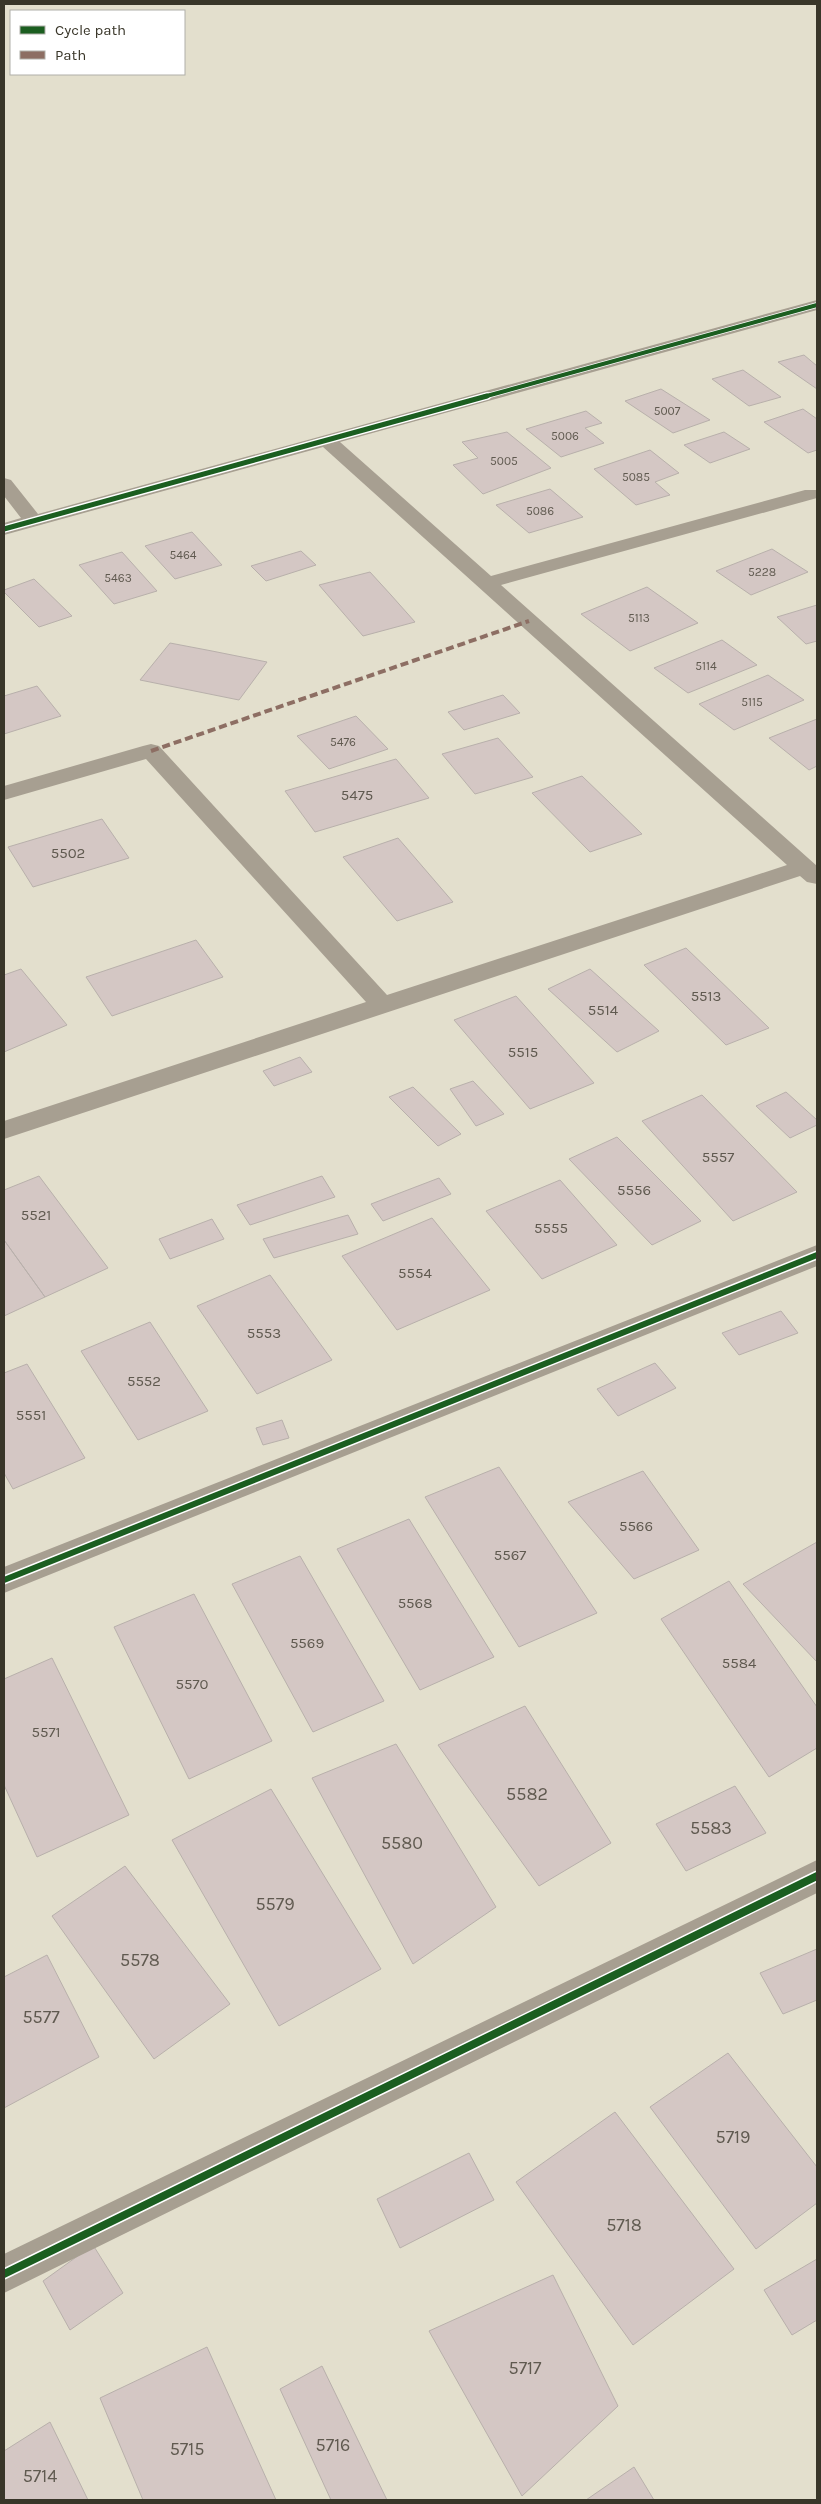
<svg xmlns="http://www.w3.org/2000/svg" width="821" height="2504" font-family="Karla,sans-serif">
	<rect width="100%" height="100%" fill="#e3dfcd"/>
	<!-- building -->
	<path fill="#d4c7c4" stroke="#b8b0ab" d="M 804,355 L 817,366 L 817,389 L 778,362 Z
		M 743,370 L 781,397 L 749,406 L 712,379 Z
		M 661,389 L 710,420 L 673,433 L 625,401 Z
		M 803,409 L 817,419 L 817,450 L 808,453 L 764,422 Z
		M 586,411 L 602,423 L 585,428 L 604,443 L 561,457 L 526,429 Z
		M 507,432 L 551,468 L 483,494 L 453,465 L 478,458 L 462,442 Z
		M 724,432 L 750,449 L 710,463 L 684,445 Z
		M 650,450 L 679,473 L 655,482 L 670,495 L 636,505 L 594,469 Z
		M 550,489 L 583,517 L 529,533 L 496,505 Z
		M 192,532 L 222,565 L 175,579 L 145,546 Z
		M 772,549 L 808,572 L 751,595 L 716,571 Z
		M 301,551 L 316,565 L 266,581 L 251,566 Z
		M 122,552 L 157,591 L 114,604 L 79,565 Z
		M 370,572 L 391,595 L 415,622 L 363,636 L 319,585 Z
		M 34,579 L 72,616 L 39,627 L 4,592 L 4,590 Z
		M 647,587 L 698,623 L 630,651 L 581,614 Z
		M 817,605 L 817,641 L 806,644 L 777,617 Z
		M 722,640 L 757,665 L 688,693 L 654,668 Z
		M 170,643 L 212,651 L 267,662 L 239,700 L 140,680 Z
		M 768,675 L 804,700 L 734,730 L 699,704 Z
		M 37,686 L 61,716 L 4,734 L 4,696 Z
		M 503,695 L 520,713 L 464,730 L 448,712 Z
		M 356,716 L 388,749 L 329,769 L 297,736 Z
		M 817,719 L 817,766 L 809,770 L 769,738 Z
		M 498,738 L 533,777 L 475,794 L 442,754 Z
		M 396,759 L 429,798 L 315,832 L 285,791 Z
		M 582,776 L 642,834 L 590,852 L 532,793 Z
		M 102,819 L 129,858 L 33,887 L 8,847 Z
		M 398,838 L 453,902 L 397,921 L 343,857 Z
		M 196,940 L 223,977 L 112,1016 L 86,977 Z
		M 686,948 L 769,1028 L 726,1045 L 644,965 Z
		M 21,969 L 67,1025 L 4,1052 L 4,975 Z
		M 590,969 L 659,1031 L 617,1052 L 548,989 Z
		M 516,996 L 594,1083 L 530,1109 L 454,1020 Z
		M 300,1057 L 312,1072 L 274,1086 L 263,1071 Z
		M 473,1081 L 504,1114 L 476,1126 L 450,1089 Z
		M 413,1087 L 461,1134 L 438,1146 L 389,1097 Z
		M 786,1092 L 817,1120 L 817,1125 L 790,1138 L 756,1106 Z
		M 702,1095 L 797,1192 L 733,1221 L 642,1121 Z
		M 617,1137 L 701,1221 L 652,1245 L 569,1159 Z
		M 39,1176 L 108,1268 L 45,1297 L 4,1240 L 4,1190 Z
		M 322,1176 L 335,1197 L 250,1225 L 237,1205 Z
		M 439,1178 L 451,1194 L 383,1221 L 371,1204 Z
		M 560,1180 L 617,1245 L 542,1279 L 486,1211 Z
		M 348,1215 L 358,1234 L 274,1258 L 263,1239 Z
		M 432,1218 L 490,1290 L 397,1330 L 342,1256 Z
		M 212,1219 L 224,1239 L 170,1259 L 159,1239 Z
		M 4,1240 L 45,1297 L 4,1316 Z
		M 270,1275 L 332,1360 L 257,1394 L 197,1306 Z
		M 781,1311 L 798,1333 L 739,1355 L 722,1333 Z
		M 150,1322 L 208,1411 L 138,1440 L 81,1351 Z
		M 655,1363 L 676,1388 L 618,1416 L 597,1389 Z
		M 27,1364 L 85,1458 L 13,1489 L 4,1473 L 4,1373 Z
		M 282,1420 L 289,1438 L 263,1445 L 256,1428 Z
		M 499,1467 L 597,1613 L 519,1647 L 425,1497 Z
		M 643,1471 L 699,1550 L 634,1579 L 568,1502 Z
		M 409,1519 L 494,1657 L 420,1690 L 337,1549 Z
		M 817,1542 L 817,1662 L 743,1584 Z
		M 300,1556 L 384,1701 L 313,1732 L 232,1584 Z
		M 729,1581 L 817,1707 L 817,1748 L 769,1777 L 661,1619 Z
		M 194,1594 L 272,1741 L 189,1779 L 114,1627 Z
		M 52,1658 L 129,1815 L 37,1857 L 4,1785 L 4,1679 Z
		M 525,1706 L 611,1843 L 539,1886 L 438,1745 Z
		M 396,1744 L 496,1907 L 413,1964 L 312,1778 Z
		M 735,1786 L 766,1833 L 686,1871 L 656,1824 Z
		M 271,1789 L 381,1969 L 279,2026 L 172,1840 Z
		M 125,1866 L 230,2004 L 154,2059 L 52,1916 Z
		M 817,1949 L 817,2000 L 783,2014 L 760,1973 Z
		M 47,1955 L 99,2057 L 4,2108 L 4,1977 Z
		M 728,2053 L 817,2167 L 817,2203 L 756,2249 L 650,2107 Z
		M 615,2112 L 734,2269 L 633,2345 L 516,2182 Z
		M 469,2153 L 494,2200 L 400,2248 L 377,2199 Z
		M 93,2245 L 123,2293 L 70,2330 L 43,2281 Z
		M 817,2259 L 817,2320 L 792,2335 L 764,2290 Z
		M 553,2275 L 618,2406 L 522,2496 L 429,2331 Z
		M 207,2347 L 276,2500 L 143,2500 L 100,2398 Z
		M 322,2366 L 387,2500 L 331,2500 L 280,2389 Z
		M 50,2422 L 88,2500 L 4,2500 L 4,2451 Z
		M 634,2467 L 654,2500 L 586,2500 Z"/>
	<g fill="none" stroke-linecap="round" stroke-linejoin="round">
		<!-- minor -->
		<path fill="#a79f91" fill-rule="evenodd" d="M 817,300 L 817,310 L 340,442 L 491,576 L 805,490 L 817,490 L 817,498 L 501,585 L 817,866 L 817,884 L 807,882 L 800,876 L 4,1139 L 4,1121 L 366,1002 L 146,759 L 4,800 L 4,786 L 143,746 L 151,744 L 159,746 L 387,995 L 787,865 L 323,447 L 4,535 L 4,523 L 21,518 L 4,496 L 4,478 L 11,480 L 38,514 Z
			M 817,1245 L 817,1266 L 4,1593 L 4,1567 Z
			M 817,1860 L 817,1893 L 4,2293 L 4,2254 Z"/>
		<!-- quiet -->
		<path stroke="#8d6e63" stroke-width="4" stroke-dasharray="8 4" stroke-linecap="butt" d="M 151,751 L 529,621"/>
		<!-- cycleway-far3 casing -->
		<g stroke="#fff" stroke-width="5.5">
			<path id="cycleway-far3" d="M 483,397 L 817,305"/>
		</g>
		<!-- cycleway-far2 casing -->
		<g stroke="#fff" stroke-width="8">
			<path id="cycleway-far2" d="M 4,529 L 487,396"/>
		</g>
		<!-- cycleway-far1 casing -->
		<g stroke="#fff" stroke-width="9">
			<path id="cycleway-far1" d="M 4,1580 L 817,1255"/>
		</g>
		<!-- cycleway casing -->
		<g stroke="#fff" stroke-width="11">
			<path id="cycleway" d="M 4,2274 L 817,1876"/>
		</g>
		<!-- cycleway-far3 -->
		<use href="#cycleway-far3" stroke="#1b5e20" stroke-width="4"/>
		<!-- cycleway-far2 -->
		<use href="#cycleway-far2" stroke="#1b5e20" stroke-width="5"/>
		<!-- cycleway-far1 -->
		<use href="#cycleway-far1" stroke="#1b5e20" stroke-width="6"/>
		<!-- cycleway -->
		<use href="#cycleway" stroke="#1b5e20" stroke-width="8"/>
	</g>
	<g text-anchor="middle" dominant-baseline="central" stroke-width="4" stroke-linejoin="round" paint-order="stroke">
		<!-- far-number labels -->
		<g font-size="12" fill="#605a50">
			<text x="667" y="411">5007</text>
			<text x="565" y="436">5006</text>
			<text x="504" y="461">5005</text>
			<text x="636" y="477">5085</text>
			<text x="540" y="511">5086</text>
			<text x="183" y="555">5464</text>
			<text x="762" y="572">5228</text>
			<text x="118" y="578">5463</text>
			<text x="639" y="618">5113</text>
			<text x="706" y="666">5114</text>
			<text x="752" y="702">5115</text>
			<text x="343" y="742">5476</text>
		</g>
		<!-- number labels -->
		<g font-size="15" fill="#605a50">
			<text x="357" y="795">5475</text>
			<text x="68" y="853">5502</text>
			<text x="706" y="996">5513</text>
			<text x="603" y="1010">5514</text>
			<text x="523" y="1052">5515</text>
			<text x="718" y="1157">5557</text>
			<text x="634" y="1190">5556</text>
			<text x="36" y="1215">5521</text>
			<text x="551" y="1228">5555</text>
			<text x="415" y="1273">5554</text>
			<text x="264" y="1333">5553</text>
			<text x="144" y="1381">5552</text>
			<text x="31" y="1415">5551</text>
			<text x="636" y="1526">5566</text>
			<text x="510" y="1555">5567</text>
			<text x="415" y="1603">5568</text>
			<text x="307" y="1643">5569</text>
			<text x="739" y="1663">5584</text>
			<text x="192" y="1684">5570</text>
			<text x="46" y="1732">5571</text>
		</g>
		<!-- near-number labels -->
		<g font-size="18" fill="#605a50">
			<text x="527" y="1794">5582</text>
			<text x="711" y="1828">5583</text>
			<text x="402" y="1843">5580</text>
			<text x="275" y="1904">5579</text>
			<text x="140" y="1960">5578</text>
			<text x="41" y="2017">5577</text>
			<text x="733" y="2137">5719</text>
			<text x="624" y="2225">5718</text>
			<text x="525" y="2368">5717</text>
			<text x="333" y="2445">5716</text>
			<text x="187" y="2449">5715</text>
			<text x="40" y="2476">5714</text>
		</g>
	</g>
	<!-- border -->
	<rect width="821" height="2504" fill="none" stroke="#393629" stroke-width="10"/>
	<!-- legend -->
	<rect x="10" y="10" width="175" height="65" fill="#ffffff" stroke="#b0afa9"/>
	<rect x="20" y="26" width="25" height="8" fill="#1b5e20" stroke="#b0afa9"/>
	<text x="55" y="35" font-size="15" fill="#393629">Cycle path</text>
	<rect x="20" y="51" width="25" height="8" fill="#8d6e63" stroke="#b0afa9"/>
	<text x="55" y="60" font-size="15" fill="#393629">Path</text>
</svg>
